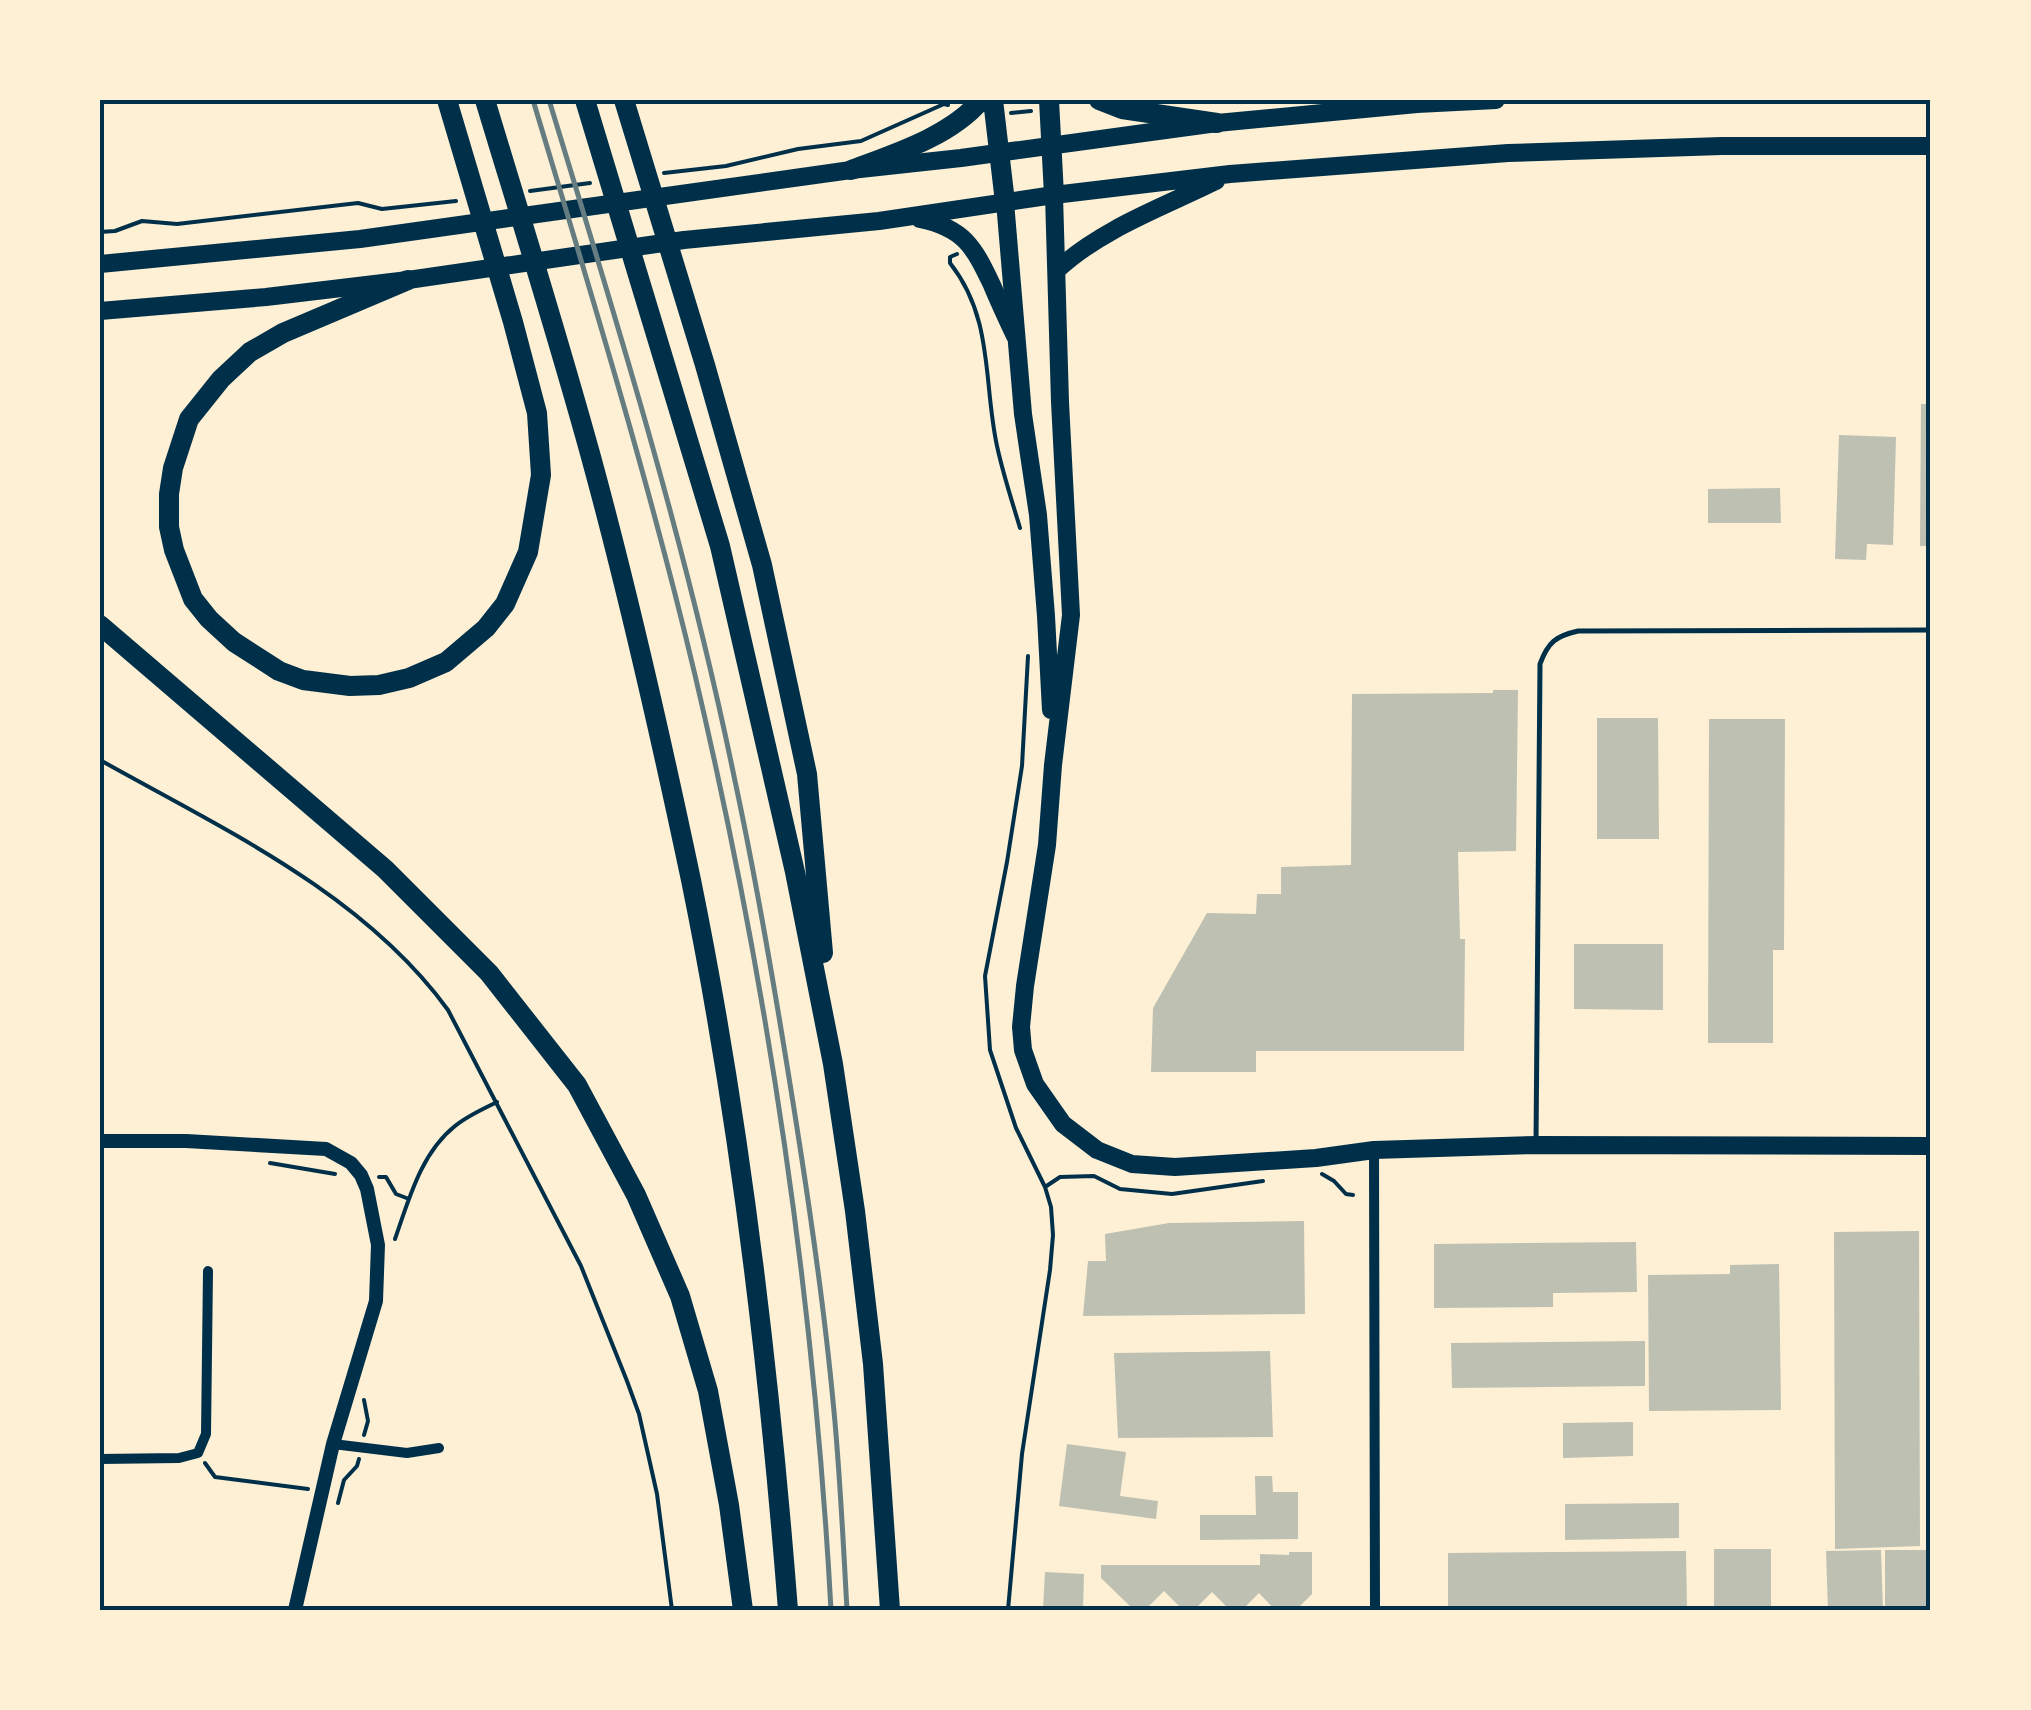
<svg xmlns="http://www.w3.org/2000/svg" width="2031" height="1710" font-family="Helvetica,sans-serif">
	<rect width="100%" height="100%" fill="#fdf0d5"/>
	<!-- building -->
	<path fill="#bec0b2" d="M 1921,404 L 1931,404 L 1931,546 L 1920,546 Z
		M 1839,435 L 1896,437 L 1893,545 L 1867,544 L 1866,560 L 1835,559 Z
		M 1780,488 L 1781,523 L 1708,523 L 1708,489 Z
		M 1493,690 L 1518,690 L 1516,851 L 1458,852 L 1460,939 L 1465,939 L 1464,1051 L 1256,1051 L 1256,1072 L 1151,1072 L 1153,1008 L 1207,913 L 1256,914 L 1257,894 L 1281,894 L 1281,867 L 1351,865 L 1352,694 L 1493,693 Z
		M 1597,718 L 1658,718 L 1659,839 L 1597,839 Z
		M 1709,719 L 1785,719 L 1784,950 L 1773,950 L 1773,1043 L 1708,1043 Z
		M 1574,944 L 1663,944 L 1663,1010 L 1574,1009 Z
		M 1304,1221 L 1305,1314 L 1083,1316 L 1088,1261 L 1106,1261 L 1105,1234 L 1169,1223 Z
		M 1919,1231 L 1920,1546 L 1835,1549 L 1834,1232 Z
		M 1636,1242 L 1637,1292 L 1553,1293 L 1553,1307 L 1434,1308 L 1434,1244 Z
		M 1779,1264 L 1781,1410 L 1649,1411 L 1648,1275 L 1730,1274 L 1730,1265 Z
		M 1645,1341 L 1645,1386 L 1452,1388 L 1451,1343 Z
		M 1270,1351 L 1273,1437 L 1118,1438 L 1114,1353 Z
		M 1633,1422 L 1633,1456 L 1563,1458 L 1563,1423 Z
		M 1067,1444 L 1126,1452 L 1120,1496 L 1158,1501 L 1156,1519 L 1059,1506 Z
		M 1255,1476 L 1272,1476 L 1273,1492 L 1298,1492 L 1298,1539 L 1200,1540 L 1200,1515 L 1256,1515 Z
		M 1679,1503 L 1679,1538 L 1565,1540 L 1565,1504 Z
		M 1714,1549 L 1771,1549 L 1771,1610 L 1714,1610 Z
		M 1881,1550 L 1883,1610 L 1828,1610 L 1826,1551 Z
		M 1885,1550 L 1931,1550 L 1931,1610 L 1885,1610 Z
		M 1686,1551 L 1687,1610 L 1448,1610 L 1448,1553 Z
		M 1289,1552 L 1312,1552 L 1312,1594 L 1296,1610 L 1275,1610 L 1259,1593 L 1242,1610 L 1230,1610 L 1212,1592 L 1194,1610 L 1183,1610 L 1164,1591 L 1145,1610 L 1134,1610 L 1101,1578 L 1101,1565 L 1260,1565 L 1260,1554 L 1289,1555 Z
		M 1045,1572 L 1084,1574 L 1083,1610 L 1043,1610 Z"/>
	<g fill="none" stroke-linecap="round" stroke-linejoin="round">
		<!-- path -->
		<path stroke="#003049" stroke-width="4" d="M 1011,113 L 1031,111
			M 664,173 L 726,166 L 798,149 L 861,141 L 944,104 L 948,105
			M 530,191 L 590,183
			M 100,232 L 115,231 L 142,221 L 177,224 L 358,203 L 382,209 L 456,201
			M 957,254 L 950,257 L 950,263 C 994,319 983,381 997,446 C 1003,474 1012,501 1020,528
			M 100,760 C 223,829 363,893 448,1010 L 581,1266 L 627,1381 L 639,1414 L 657,1494 L 672,1610
			M 270,1163 L 335,1174
			M 1322,1174 L 1334,1181 L 1346,1194 L 1353,1195
			M 379,1177 L 386,1177 L 396,1194 L 409,1199
			M 1045,1187 L 1060,1177 L 1094,1176 L 1120,1189 L 1172,1194 L 1263,1181
			M 395,1239 C 409,1199 421,1153 455,1126 C 467,1116 483,1109 497,1102
			M 364,1400 L 368,1421 L 364,1435
			M 205,1463 L 215,1477 L 308,1489
			M 338,1503 L 344,1480 L 357,1466 L 359,1459
			M 1008,1610 L 1022,1454 L 1050,1270 L 1053,1235 L 1051,1207 L 1045,1187 L 1016,1128 L 990,1050 L 985,976 L 1007,862 L 1022,766 L 1028,656"/>
		<!-- service -->
		<path stroke="#003049" stroke-width="5" d="M 1536,1143 L 1540,664 C 1548,642 1556,636 1578,631 L 1931,630"/>
		<!-- minor -->
		<path stroke="#003049" stroke-width="10" d="M 1374,1150 L 1375,1610
			M 333,1444 L 407,1453 L 439,1448
			M 100,1459 L 179,1458 L 198,1453 L 206,1434 L 208,1271"/>
		<!-- tertiary -->
		<path stroke="#003049" stroke-width="14" d="M 100,1141 L 186,1141 L 326,1149 L 351,1163 L 361,1175 L 367,1189 L 378,1245 L 376,1301 L 333,1444 L 295,1610"/>
		<!-- primary -->
		<path stroke="#003049" stroke-width="18" d="M 1054,195 L 1060,402 L 1071,615 L 1053,765 L 1047,845 L 1025,986 L 1021,1027 L 1023,1050 L 1035,1084 L 1063,1124 L 1097,1150 L 1132,1164 L 1175,1167 L 1316,1158 L 1374,1150 L 1536,1145 L 1931,1146
			M 1005,202 L 1023,414 L 1038,515 L 1046,616 L 1051,710"/>
		<!-- trunk -->
		<path stroke="#003049" stroke-width="18" d="M 920,219 C 964,228 974,247 992,285 C 999,302 1007,319 1015,336
			M 100,264 L 360,239 L 851,170 L 961,158 L 1217,123 L 1417,104 L 1496,100
			M 1057,270 C 1101,229 1163,207 1216,181
			M 100,311 L 266,297 L 408,280 L 684,240 L 879,221 L 1054,195 L 1230,174 L 1508,153 L 1722,146 L 1931,146"/>
		<!-- motorway -->
		<path stroke="#003049" stroke-width="20" d="M 485,100 C 521,219 558,337 591,457 C 629,596 661,738 691,880 C 740,1120 769,1365 788,1610
			M 585,100 L 720,546 L 795,872 L 833,1064 L 855,1211 L 873,1364 L 890,1610
			M 624,100 L 705,365 L 762,565 L 807,774 L 823,953
			M 993,100 L 1005,202
			M 1049,100 L 1054,195
			M 1099,100 L 1122,109 L 1217,123
			M 851,170 C 894,154 951,136 981,100
			M 408,280 L 283,333 L 250,352 L 221,379 L 189,419 L 173,468 L 169,494 L 169,527 L 174,550 L 193,599 L 209,619 L 234,642 L 279,671 L 303,680 L 350,686 L 379,685 L 409,678 L 446,662 L 486,628 L 505,604 L 528,552 L 541,475 L 537,413 L 513,322 L 447,100
			M 100,625 L 385,869 L 489,973 L 577,1085 L 636,1195 L 680,1296 L 708,1391 L 729,1505 L 743,1610"/>
		<!-- rail -->
		<path stroke="#657d81" stroke-width="5" d="M 533,100 C 590,290 649,481 695,675 C 767,981 814,1296 831,1610
			M 549,100 C 618,325 688,551 735,781 C 761,902 781,1025 800,1147 C 813,1231 825,1316 833,1401 C 840,1470 843,1540 847,1610"/>
	</g>
	<!-- border -->
	<rect width="2031" height="1710" fill="none" stroke="#fdf0d5" stroke-width="205"/>
	<rect x="102" y="102" width="1826" height="1506" fill="none" stroke="#003049" stroke-width="4"/>
</svg>
